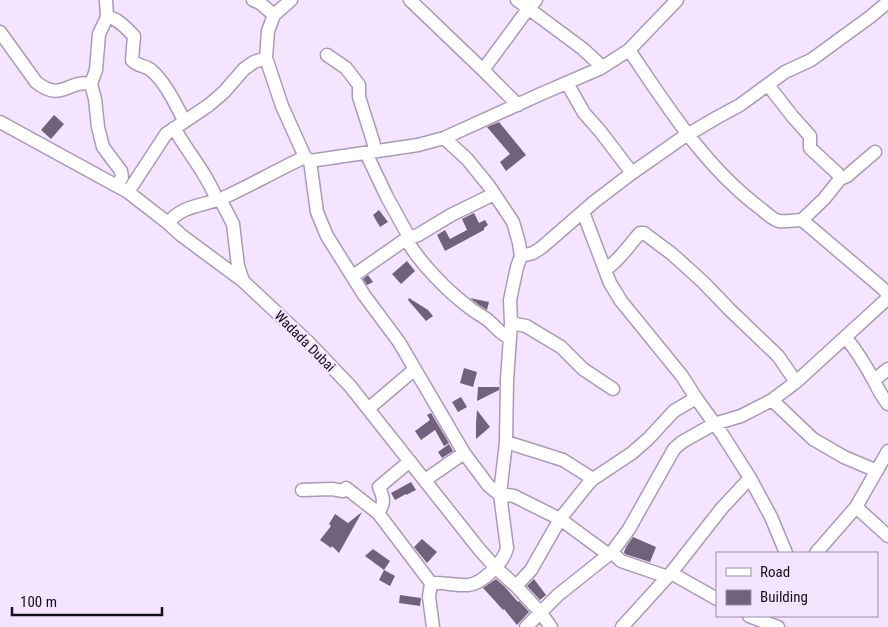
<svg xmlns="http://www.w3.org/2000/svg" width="888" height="627" font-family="'Roboto Condensed',sans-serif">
	<rect width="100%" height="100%" fill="#f4e4ff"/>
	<!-- building -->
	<path fill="#70627a" d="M 54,115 L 64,124 L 51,139 L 41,130 Z
		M 499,122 L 526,155 L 506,171 L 500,162 L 510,154 L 487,127 Z
		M 379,210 L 388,222 L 380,227 L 373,215 Z
		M 474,213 L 479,223 L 485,220 L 488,225 L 484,228 L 484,230 L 445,251 L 437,235 L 445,230 L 450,239 L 467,230 L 462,219 Z
		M 407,261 L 415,271 L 401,284 L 392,274 Z
		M 368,275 L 373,282 L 367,285 L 363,279 Z
		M 409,298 L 428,310 L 433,316 L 426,321 L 408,300 Z
		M 470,298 L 489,302 L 487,310 L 479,305 Z
		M 464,368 L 477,372 L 473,387 L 460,383 Z
		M 478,387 L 499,387 L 499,390 L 477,401 Z
		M 461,397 L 467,407 L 458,412 L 452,402 Z
		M 477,410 L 490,427 L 476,439 L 476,423 Z
		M 431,413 L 449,443 L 444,446 L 435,430 L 421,440 L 415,431 L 430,420 L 427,415 Z
		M 449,444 L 453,451 L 442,458 L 438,452 Z
		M 411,482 L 416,490 L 406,495 L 406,494 L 395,500 L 391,493 Z
		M 362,512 L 339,553 L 332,546 L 331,548 L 320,540 L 331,526 L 329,524 L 335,514 L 348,523 Z
		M 633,537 L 656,547 L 650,562 L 625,554 L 624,552 L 626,547 Z
		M 422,539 L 437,552 L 427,563 L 414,547 Z
		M 373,549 L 390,561 L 384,570 L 365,556 Z
		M 384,570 L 395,576 L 390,586 L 379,580 Z
		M 496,579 L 505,587 L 518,602 L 519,601 L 529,612 L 517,625 L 504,609 L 503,610 L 495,601 L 483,588 Z
		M 534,579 L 546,595 L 540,600 L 527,586 Z
		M 400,595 L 421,598 L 420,606 L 399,603 Z"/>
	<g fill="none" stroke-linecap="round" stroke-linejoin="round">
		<!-- minor casing -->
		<g stroke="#aa9bb5" stroke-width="15">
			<path id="minor" d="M 106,0 L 107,17 L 99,34 L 96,70 L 91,84 L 95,99 L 98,127 L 103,147 L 121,171 L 122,177 L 117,186
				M 253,0 L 260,3 L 274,15
				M 291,0 L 274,15 L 268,31 L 266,58 L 282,106 L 305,157 L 310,161 L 317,212 L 327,236 L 364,295 L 399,342 L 464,453 L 488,485 L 495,491 L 500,494 L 514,496 L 560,519 L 609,555
				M 410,0 L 483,70 L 518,105
				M 517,0 L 583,49 L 598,63 L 601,68
				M 107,17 C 118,18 127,29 134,36 L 132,60 C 138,67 146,65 152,71 C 164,81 177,106 184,121
				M 0,32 L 36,82 C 62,103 68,79 91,84
				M 629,50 C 667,106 705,167 760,208 C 765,212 773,220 779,221 C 786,222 795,220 802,220 L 881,287 L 888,294
				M 327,55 L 346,68 L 359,85 L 359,97 L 373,141 L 375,151
				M 483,70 L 522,17 L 536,0
				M 567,83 L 584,113 L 600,131 L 632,173
				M 768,85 L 793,117 L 810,136 L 810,148 L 837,173 L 840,179
				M 0,122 L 128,192 L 168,223 L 181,235 L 243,281 L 308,342 L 350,386 L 479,549 L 495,567 L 516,586 L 540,612 L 551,627
				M 174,128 C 188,153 206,172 217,200
				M 366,153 L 387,197 L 409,237
				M 310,161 L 418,145 L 444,138 L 543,93 L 601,68 L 629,50 L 677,0
				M 128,192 L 166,134 L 209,105 L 224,92 L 244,69 L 254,62 L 266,58
				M 220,199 L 233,224 L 238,266 L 243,281
				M 583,212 L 610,283 L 621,301 L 682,376 L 696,398 L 722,434 L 750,478 L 771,517 L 786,553
				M 802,220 L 824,199 L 840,179 L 847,176 L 875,152
				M 168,223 C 182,205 203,206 223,198 C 251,185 277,170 305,157
				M 406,239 C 420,263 447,291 470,308 C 476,313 483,316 489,321 C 496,327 501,335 510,338
				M 521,256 L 533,253 L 541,248 L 594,202 L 632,173 L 682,138 L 716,118 L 740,105 L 785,72 L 811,60 L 870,17 L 888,2
				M 605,270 C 621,259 628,246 640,233 L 644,233 L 672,254 L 703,282 L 729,309 L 778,356 L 796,382
				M 353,276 L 406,239 L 418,235 L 451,215 L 494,194
				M 511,323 L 526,326 L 561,347 L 583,369 L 613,389
				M 846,338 C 856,350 866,366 874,381 C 878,389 882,397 888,404
				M 874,380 L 888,369
				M 772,400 L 813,439 L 844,457 L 877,471
				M 368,409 L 415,369
				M 506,442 L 563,460 L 593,479
				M 425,480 L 464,453
				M 302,490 L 332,489 L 343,491 L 346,488 L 378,513 L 431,583 L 429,597 L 433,627
				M 856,507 L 888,536
				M 378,513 C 385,503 384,499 379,487 L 410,461
				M 612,552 L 621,561 L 662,575 L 666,578
				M 816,553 L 856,507 L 888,451
				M 671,573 L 717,599
				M 431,583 C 443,582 456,586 468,585 C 482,584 504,562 507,548 L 500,494 L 506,442 L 507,380 L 511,323 L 510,300 L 517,267 L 521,256 L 519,243 L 513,222 L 489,186 L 467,159 L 444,138
				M 516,586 L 531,570 L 560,519 L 588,484 L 593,479 L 632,453 L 648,439 L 674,411 L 696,398
				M 749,616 L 778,627
				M 526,627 L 558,595 L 612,552 L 629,529 L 674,449 L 682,442 L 714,424 L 741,416 L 772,400 L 796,382 L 888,298
				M 622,627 L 671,573 L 722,508 L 750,478"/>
		</g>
		<!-- minor -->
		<use href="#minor" stroke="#fff" stroke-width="12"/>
	</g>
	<g text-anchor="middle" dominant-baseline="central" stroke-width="4.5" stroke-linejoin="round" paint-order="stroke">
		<!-- street labels -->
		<g font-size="14" fill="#140f18" stroke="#f4e4ff">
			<text transform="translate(305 341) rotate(45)">Wadada Dubai</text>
		</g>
	</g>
	<!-- legend -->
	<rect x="716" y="552" width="162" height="65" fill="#f4e4ff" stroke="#9a8fa3"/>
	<rect x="726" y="568" width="25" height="8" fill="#ffffff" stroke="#9a8fa3"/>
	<text x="760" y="577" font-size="15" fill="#140f18">Road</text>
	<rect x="726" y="590" width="25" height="15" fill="#70627a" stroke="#9a8fa3"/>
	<text x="760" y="602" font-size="15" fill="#140f18">Building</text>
	<!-- scale -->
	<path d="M12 607v8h150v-8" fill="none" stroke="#140f18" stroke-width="2.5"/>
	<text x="20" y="607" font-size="15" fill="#140f18" stroke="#f4e4ff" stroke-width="4" paint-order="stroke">100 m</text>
</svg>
